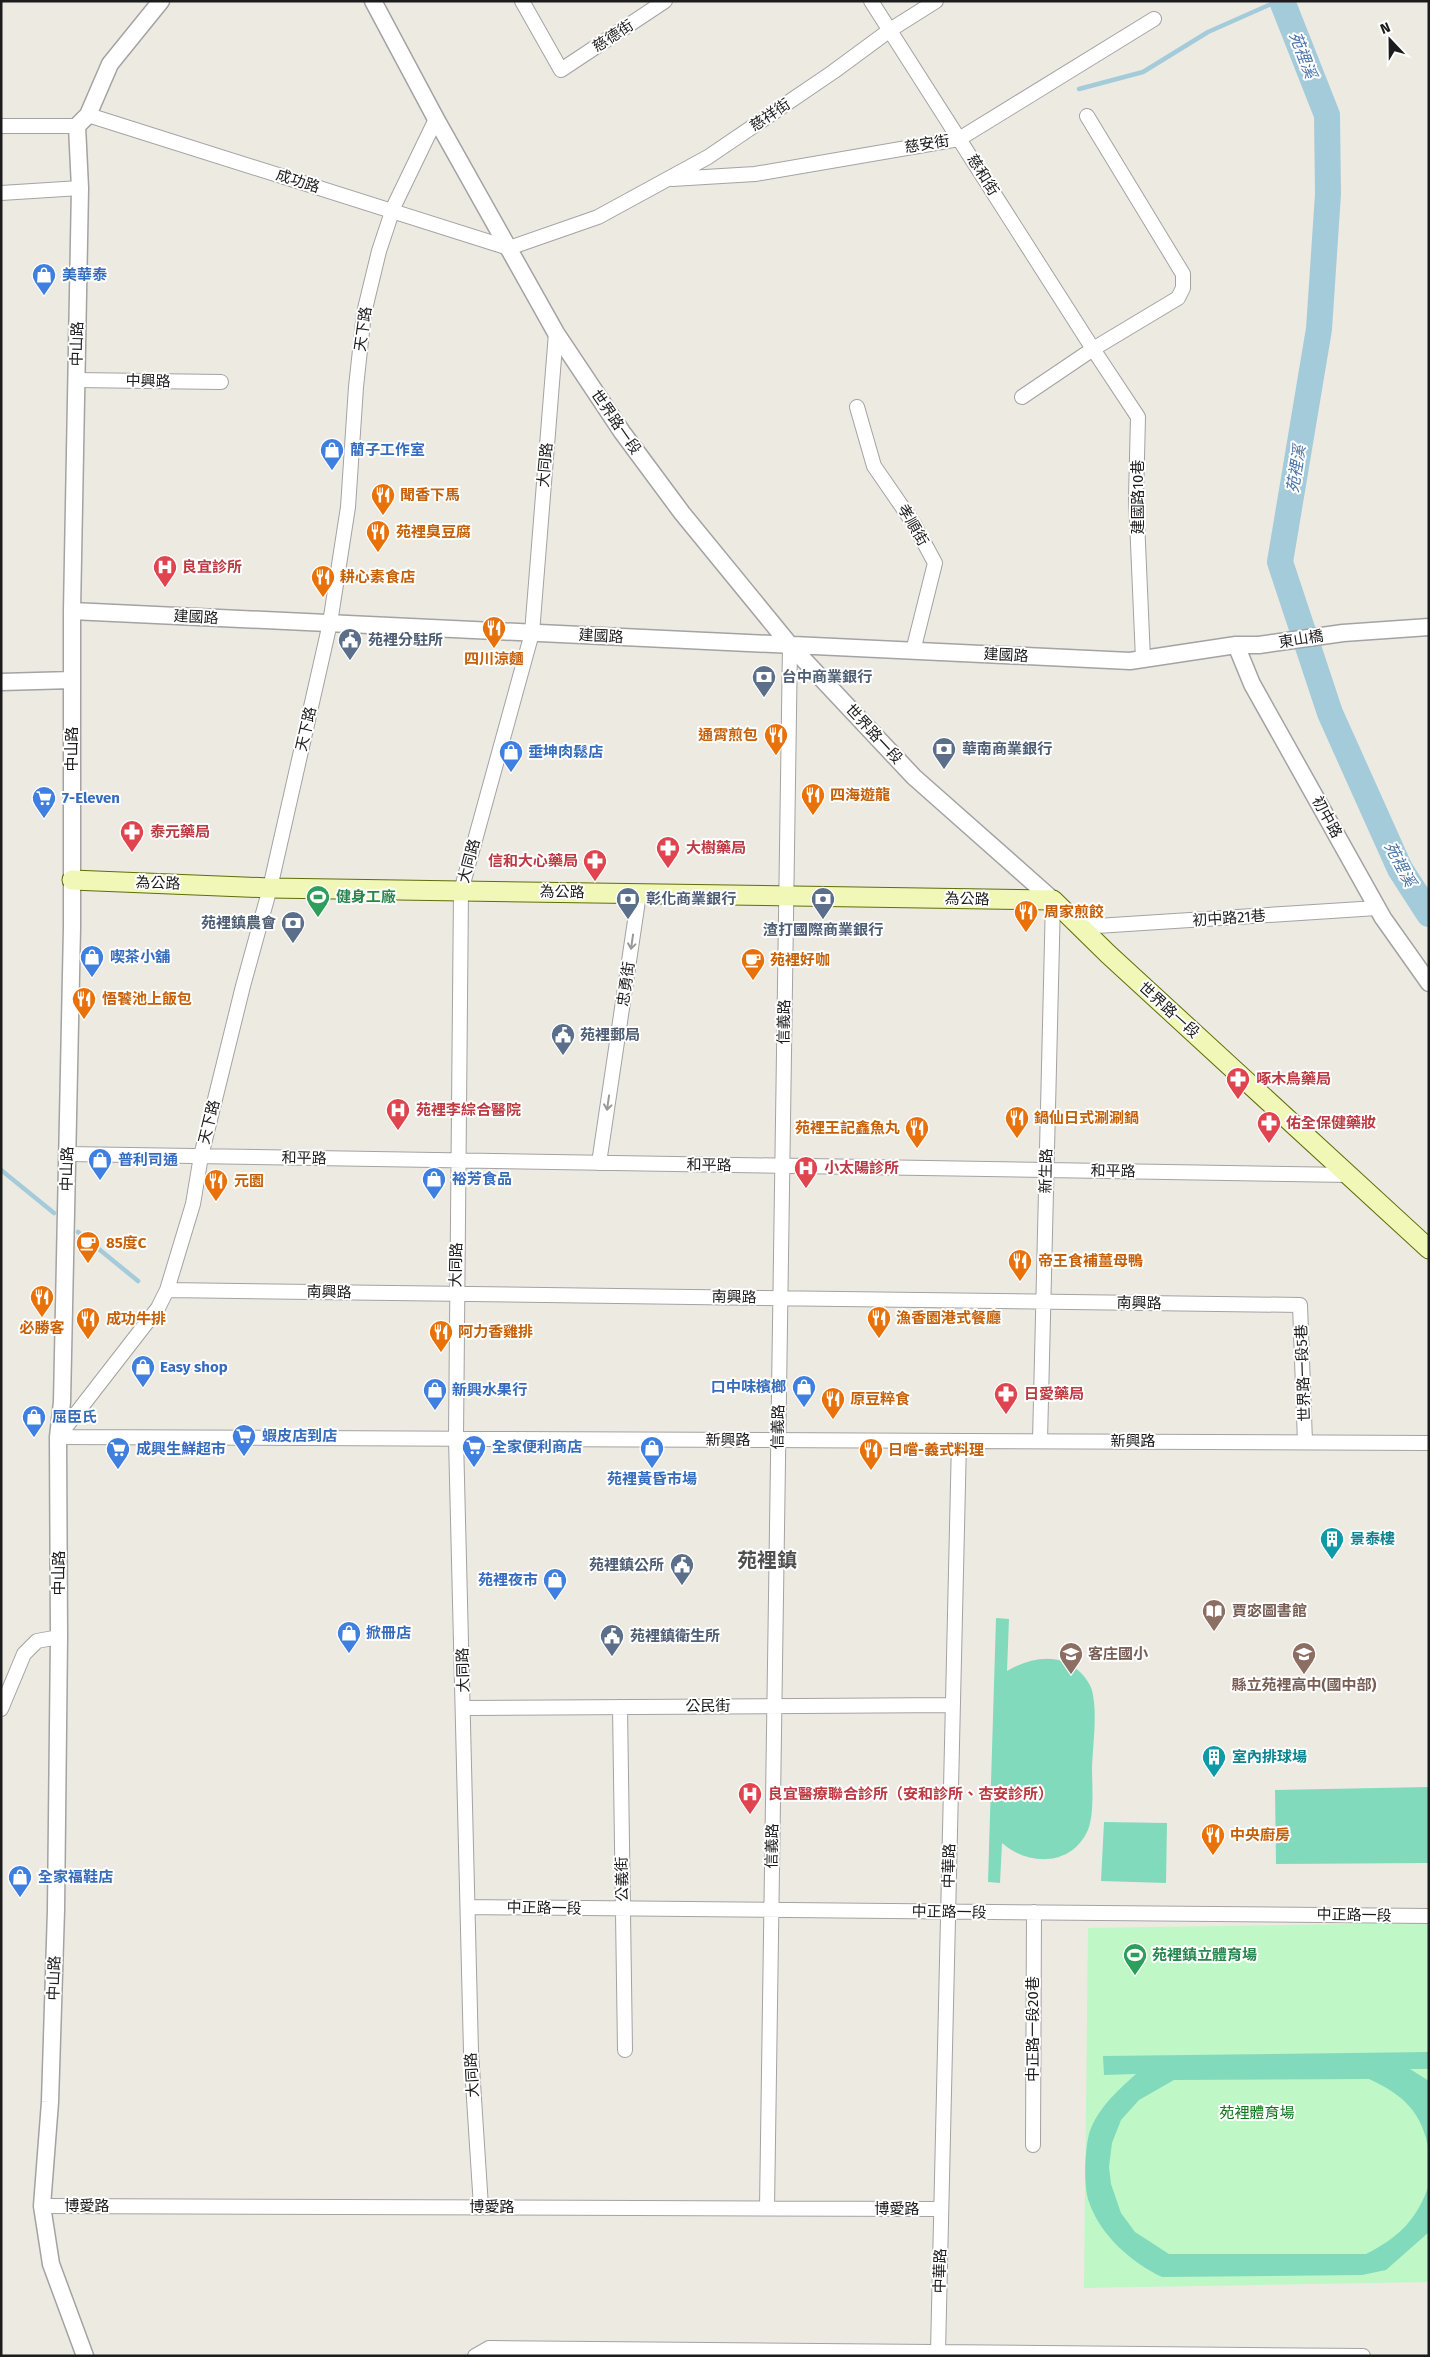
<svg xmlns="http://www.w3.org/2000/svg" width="1430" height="2357" font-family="'Fira Sans','Noto Sans TC',sans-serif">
	<rect width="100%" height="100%" fill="#edeae2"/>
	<!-- park -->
	<path fill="#c0f7c7" d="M 1429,1923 L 1429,2282 L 1084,2288 L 1088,1928 Z"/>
	<!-- pitch -->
	<path fill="#82dabd" d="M 996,1618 L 1009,1619 L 1007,1671 C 1029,1658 1059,1651 1080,1672 C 1086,1678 1092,1686 1093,1695 C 1097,1717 1093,1744 1092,1767 C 1092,1785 1095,1819 1086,1834 C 1068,1867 1027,1865 1002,1843 L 1000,1883 L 988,1882 Z
		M 1429,1787 L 1429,1863 L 1276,1864 L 1275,1790 Z
		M 1104,1822 L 1167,1823 L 1166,1883 L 1101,1881 Z
		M 1429,2052 L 1429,2069 L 1410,2069 L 1429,2081 L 1429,2152 C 1423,2113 1404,2095 1369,2079 L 1174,2080 L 1139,2100 L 1121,2120 L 1112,2143 L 1109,2167 L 1111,2184 L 1121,2213 L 1135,2232 L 1169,2254 L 1366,2254 C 1398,2238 1418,2219 1429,2184 L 1429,2232 L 1386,2270 L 1362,2275 L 1162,2277 C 1132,2263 1100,2235 1089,2202 C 1083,2186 1085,2150 1089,2134 C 1096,2110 1118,2090 1136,2074 L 1104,2075 L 1103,2056 Z"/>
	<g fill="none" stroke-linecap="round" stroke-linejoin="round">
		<!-- stream -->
		<path stroke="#a4cbda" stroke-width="4.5" d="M 1079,89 L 1143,72 L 1208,32 L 1278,1
			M 1,1170 L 54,1213
			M 78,1232 L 138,1281"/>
		<!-- river -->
		<path stroke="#a4cbda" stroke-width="26" d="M 1282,1 L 1327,115 L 1328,194 L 1319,329 L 1280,562 L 1330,713 L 1400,869 L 1429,914"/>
		<!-- minor casing -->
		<g stroke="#a3a3a3" stroke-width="16">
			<path id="minor" d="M 522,1 L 561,70 L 665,1
				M 871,1 L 1093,349 L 1138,417 L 1136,497 L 1143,659
				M 88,115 L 509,248 L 598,217 L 708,157 L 833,72 L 890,30 L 936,1
				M 1,126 L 77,126
				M 672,179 L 755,174 L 959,139 L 1154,19
				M 1,193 L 80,188
				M 76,380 L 221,382
				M 1022,397 L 1093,349 L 1178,298 L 1183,288 L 1183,274 L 1087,116
				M 857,407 L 874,466 L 914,524 L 935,563 L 913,651
				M 1081,927 L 1377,908
				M 67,1154 L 1350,1175
				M 599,1163 L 639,894
				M 167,1290 L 1300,1305 L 1305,1442
				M 58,1437 L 158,1308 L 167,1290 L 193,1204 L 201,1156 L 243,986 L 270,888 L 330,623 L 348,507 L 356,387 L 364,313 L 379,251 L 394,206 L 436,119
				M 58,1437 L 1429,1443
				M 1040,1441 L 1053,900
				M 620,1707 L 625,2050
				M 464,1708 L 953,1705
				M 1,1709 L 24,1654 L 37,1641 L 59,1637
				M 468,1907 L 1429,1916
				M 1033,2145 L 1034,1912
				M 42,2206 L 941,2209
				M 481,2207 L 471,2052 L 456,1438 L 461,891 L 532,633 L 556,333
				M 767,2208 L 790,645
				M 938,2352 L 959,1441
				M 475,2356 L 489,2348 L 1363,2356"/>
		</g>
		<!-- tertiary casing -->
		<g stroke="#a3a3a3" stroke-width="19">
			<path id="tertiary" d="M 373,1 L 436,119 L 556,333 L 622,432 L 682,513 L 790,645 L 914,777 L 1053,900
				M 72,611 L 1130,661 L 1236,645 L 1259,645 L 1343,633 L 1429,627
				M 1236,645 L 1252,684 L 1383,918 L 1429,983
				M 1,682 L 72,680
				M 85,2356 L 51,2264 L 42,2206 L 50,2102 L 56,1910 L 59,1637 L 58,1437 L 62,1402 L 72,928 L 72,611 L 80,188 L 77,126 L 88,115 L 110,64 L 161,1"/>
		</g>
		<!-- secondary casing -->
		<g stroke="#5e6e08" stroke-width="21">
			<path id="secondary" d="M 72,880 L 270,888 L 1053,900 L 1108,954 L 1429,1249"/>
		</g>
		<!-- minor -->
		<use href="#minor" stroke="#fff" stroke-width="14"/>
		<!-- tertiary -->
		<use href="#tertiary" stroke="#fff" stroke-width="16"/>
		<!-- secondary -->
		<use href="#secondary" stroke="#f0f7b7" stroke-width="19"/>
	</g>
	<!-- one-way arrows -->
	<defs><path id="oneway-shaft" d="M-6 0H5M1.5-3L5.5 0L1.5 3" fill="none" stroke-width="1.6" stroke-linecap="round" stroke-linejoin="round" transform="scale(1.25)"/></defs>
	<g stroke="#999">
		<use href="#oneway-shaft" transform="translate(632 942) rotate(98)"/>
		<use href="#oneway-shaft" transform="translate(608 1103) rotate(98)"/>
	</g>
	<!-- icons -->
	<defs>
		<g id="shop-pin" transform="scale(1.25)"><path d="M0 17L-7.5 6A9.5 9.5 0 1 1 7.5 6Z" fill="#3f7fe0" stroke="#fff"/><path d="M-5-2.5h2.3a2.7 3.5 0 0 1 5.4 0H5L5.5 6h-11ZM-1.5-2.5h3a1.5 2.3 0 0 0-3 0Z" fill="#fff"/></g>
		<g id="restaurant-pin" transform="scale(1.25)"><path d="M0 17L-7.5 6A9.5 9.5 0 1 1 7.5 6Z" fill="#e8710a" stroke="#fff"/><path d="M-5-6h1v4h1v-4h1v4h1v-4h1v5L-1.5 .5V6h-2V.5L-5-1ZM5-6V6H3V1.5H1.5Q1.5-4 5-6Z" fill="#fff"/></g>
		<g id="hospital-pin" transform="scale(1.25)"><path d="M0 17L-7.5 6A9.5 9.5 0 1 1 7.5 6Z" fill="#e0444e" stroke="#fff"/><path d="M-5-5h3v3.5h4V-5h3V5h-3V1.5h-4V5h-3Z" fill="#fff"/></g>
		<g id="civic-pin" transform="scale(1.25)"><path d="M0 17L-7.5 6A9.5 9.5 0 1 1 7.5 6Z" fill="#5c6f8a" stroke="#fff"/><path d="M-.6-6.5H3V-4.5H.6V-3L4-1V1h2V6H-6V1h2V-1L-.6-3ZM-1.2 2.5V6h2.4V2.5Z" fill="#fff"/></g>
		<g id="bank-pin" transform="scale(1.25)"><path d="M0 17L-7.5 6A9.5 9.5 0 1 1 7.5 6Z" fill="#5c6f8a" stroke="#fff"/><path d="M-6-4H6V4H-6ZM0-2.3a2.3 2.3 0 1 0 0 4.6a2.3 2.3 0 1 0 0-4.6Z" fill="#fff"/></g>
		<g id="supermarket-pin" transform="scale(1.25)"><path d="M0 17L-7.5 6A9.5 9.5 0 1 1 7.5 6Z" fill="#3f7fe0" stroke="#fff"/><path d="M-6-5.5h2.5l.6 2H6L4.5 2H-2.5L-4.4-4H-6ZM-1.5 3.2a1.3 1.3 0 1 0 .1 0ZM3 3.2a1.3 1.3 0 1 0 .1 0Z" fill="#fff"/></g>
		<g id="pharmacy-pin" transform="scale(1.25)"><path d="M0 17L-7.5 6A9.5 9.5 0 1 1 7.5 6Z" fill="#e0444e" stroke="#fff"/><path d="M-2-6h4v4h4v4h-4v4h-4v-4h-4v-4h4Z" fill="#fff"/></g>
		<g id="stadium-pin" transform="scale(1.25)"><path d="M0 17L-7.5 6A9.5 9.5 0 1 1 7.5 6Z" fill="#2e9e5b" stroke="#fff"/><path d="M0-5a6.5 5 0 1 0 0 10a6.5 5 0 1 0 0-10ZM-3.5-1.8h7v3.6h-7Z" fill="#fff"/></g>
		<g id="cafe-pin" transform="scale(1.25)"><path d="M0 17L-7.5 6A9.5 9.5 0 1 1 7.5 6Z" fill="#e8710a" stroke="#fff"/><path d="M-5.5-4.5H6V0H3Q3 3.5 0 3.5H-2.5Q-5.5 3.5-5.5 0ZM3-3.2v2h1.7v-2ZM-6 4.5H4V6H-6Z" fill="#fff"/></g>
		<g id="building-pin" transform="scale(1.25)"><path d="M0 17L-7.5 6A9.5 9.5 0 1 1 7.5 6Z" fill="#0f9aa8" stroke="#fff"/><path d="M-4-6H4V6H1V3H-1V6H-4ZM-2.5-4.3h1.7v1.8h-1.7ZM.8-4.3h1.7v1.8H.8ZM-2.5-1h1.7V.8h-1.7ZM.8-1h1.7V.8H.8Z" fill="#fff"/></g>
		<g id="library-pin" transform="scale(1.25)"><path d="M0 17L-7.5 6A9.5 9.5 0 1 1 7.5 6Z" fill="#8d6e63" stroke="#fff"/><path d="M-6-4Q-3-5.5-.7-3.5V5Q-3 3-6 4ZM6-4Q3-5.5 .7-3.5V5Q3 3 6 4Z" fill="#fff"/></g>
		<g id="school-pin" transform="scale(1.25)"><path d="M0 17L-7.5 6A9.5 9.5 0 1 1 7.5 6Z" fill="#8d6e63" stroke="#fff"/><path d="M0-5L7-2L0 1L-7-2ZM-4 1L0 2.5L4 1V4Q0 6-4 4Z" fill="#fff"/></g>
	</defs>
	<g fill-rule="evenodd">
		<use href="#shop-pin" x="44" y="275"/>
		<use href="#shop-pin" x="332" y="450"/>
		<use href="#restaurant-pin" x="383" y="495"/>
		<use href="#restaurant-pin" x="378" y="532"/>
		<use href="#hospital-pin" x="165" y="567"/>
		<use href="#restaurant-pin" x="323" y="577"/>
		<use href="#restaurant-pin" x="494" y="628"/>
		<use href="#civic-pin" x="350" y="640"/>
		<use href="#bank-pin" x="764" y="677"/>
		<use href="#restaurant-pin" x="776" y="735"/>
		<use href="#bank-pin" x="944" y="749"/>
		<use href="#shop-pin" x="511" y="752"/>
		<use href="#restaurant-pin" x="813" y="795"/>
		<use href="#supermarket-pin" x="44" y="798"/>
		<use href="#pharmacy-pin" x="132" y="832"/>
		<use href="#pharmacy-pin" x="668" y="848"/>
		<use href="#pharmacy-pin" x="595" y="861"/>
		<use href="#stadium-pin" x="318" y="897"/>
		<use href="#bank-pin" x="628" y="899"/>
		<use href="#bank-pin" x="823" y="899"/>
		<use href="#restaurant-pin" x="1026" y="912"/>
		<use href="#bank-pin" x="293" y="923"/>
		<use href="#shop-pin" x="92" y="957"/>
		<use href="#cafe-pin" x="753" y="960"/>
		<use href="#restaurant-pin" x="84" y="999"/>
		<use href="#civic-pin" x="563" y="1035"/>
		<use href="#pharmacy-pin" x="1238" y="1079"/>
		<use href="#hospital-pin" x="398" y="1110"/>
		<use href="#restaurant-pin" x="1017" y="1118"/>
		<use href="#pharmacy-pin" x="1269" y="1123"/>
		<use href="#restaurant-pin" x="917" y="1128"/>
		<use href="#shop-pin" x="100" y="1160"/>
		<use href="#hospital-pin" x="806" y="1168"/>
		<use href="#shop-pin" x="434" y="1179"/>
		<use href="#restaurant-pin" x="216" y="1181"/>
		<use href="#cafe-pin" x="88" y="1243"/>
		<use href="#restaurant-pin" x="1020" y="1261"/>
		<use href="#restaurant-pin" x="42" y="1297"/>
		<use href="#restaurant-pin" x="879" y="1318"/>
		<use href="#restaurant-pin" x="88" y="1319"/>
		<use href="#restaurant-pin" x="441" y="1332"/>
		<use href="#shop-pin" x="143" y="1367"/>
		<use href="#shop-pin" x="804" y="1387"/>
		<use href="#shop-pin" x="435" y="1390"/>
		<use href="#pharmacy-pin" x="1006" y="1394"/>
		<use href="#restaurant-pin" x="833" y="1399"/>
		<use href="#shop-pin" x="34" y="1417"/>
		<use href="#supermarket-pin" x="244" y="1436"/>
		<use href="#supermarket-pin" x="474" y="1447"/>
		<use href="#shop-pin" x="652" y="1448"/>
		<use href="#supermarket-pin" x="118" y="1449"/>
		<use href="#restaurant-pin" x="871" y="1450"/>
		<use href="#building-pin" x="1332" y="1539"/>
		<use href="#civic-pin" x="682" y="1565"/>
		<use href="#shop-pin" x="555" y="1580"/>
		<use href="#library-pin" x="1214" y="1611"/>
		<use href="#shop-pin" x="349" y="1633"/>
		<use href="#civic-pin" x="612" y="1636"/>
		<use href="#school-pin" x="1071" y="1654"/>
		<use href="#school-pin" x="1304" y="1654"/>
		<use href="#building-pin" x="1214" y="1757"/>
		<use href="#hospital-pin" x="750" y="1794"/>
		<use href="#restaurant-pin" x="1213" y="1835"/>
		<use href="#shop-pin" x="20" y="1877"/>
		<use href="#stadium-pin" x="1135" y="1955"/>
	</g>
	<g text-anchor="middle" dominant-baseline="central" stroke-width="4" stroke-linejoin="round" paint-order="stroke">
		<!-- street labels -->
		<g font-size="15" fill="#1c1c1c" stroke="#fff">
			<text transform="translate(613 36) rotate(-33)">慈德街</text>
			<text transform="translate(770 115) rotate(-34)">慈祥街</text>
			<text transform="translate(927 144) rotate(-9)">慈安街</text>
			<text transform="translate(983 175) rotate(58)">慈和街</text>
			<text transform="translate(298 181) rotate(18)">成功路</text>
			<text transform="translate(363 329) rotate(-82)">天下路</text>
			<text transform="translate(77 344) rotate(-89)">中山路</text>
			<text transform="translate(148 381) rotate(1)">中興路</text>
			<text transform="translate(616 422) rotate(55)">世界路一段</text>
			<text transform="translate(545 465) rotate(-85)">大同路</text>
			<text transform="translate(1138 497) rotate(-90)">建國路10巷</text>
			<text transform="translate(913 525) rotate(60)">孝順街</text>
			<text transform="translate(196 617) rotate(3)">建國路</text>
			<text transform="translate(601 636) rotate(3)">建國路</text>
			<text transform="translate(1301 639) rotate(-9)">東山橋</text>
			<text transform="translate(1006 655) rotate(3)">建國路</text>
			<text transform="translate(306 729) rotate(-77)">天下路</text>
			<text transform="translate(874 734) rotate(47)">世界路一段</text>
			<text transform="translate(72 749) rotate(-90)">中山路</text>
			<text transform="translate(1327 817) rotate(61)">初中路</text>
			<text transform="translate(469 861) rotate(-75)">大同路</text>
			<text transform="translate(158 883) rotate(2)">為公路</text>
			<text transform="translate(562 892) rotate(1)">為公路</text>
			<text transform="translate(967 899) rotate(1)">為公路</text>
			<text transform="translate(1229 918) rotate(-4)">初中路21巷</text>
			<text transform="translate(626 984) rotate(-82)">忠勇街</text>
			<text transform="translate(1169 1010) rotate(42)">世界路一段</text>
			<text transform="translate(784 1022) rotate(-89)">信義路</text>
			<text transform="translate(209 1122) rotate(-76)">天下路</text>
			<text transform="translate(304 1158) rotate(1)">和平路</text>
			<text transform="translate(709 1165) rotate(1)">和平路</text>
			<text transform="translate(67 1169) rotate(-89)">中山路</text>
			<text transform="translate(1046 1171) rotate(-89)">新生路</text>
			<text transform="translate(1113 1171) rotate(1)">和平路</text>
			<text transform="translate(456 1265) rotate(-89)">大同路</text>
			<text transform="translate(329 1292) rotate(1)">南興路</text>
			<text transform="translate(734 1297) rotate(1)">南興路</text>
			<text transform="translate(1139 1303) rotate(1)">南興路</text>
			<text transform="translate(1303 1373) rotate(-92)">世界路一段5巷</text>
			<text transform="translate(778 1427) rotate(-89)">信義路</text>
			<text x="728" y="1440">新興路</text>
			<text x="1133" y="1441">新興路</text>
			<text transform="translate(59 1573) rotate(-90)">中山路</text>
			<text transform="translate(463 1670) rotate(-91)">大同路</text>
			<text x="708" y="1706">公民街</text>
			<text transform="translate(772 1846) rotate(-89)">信義路</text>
			<text transform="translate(949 1866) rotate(-89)">中華路</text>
			<text transform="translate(622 1879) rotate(-91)">公義街</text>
			<text transform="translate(544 1908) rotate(1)">中正路一段</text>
			<text transform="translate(949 1912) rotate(1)">中正路一段</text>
			<text transform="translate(1354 1915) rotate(1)">中正路一段</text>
			<text transform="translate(54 1978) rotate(-88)">中山路</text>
			<text transform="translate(1033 2029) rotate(-90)">中正路一段20巷</text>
			<text transform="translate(472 2075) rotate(-93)">大同路</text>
			<text x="87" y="2206">博愛路</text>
			<text x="492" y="2207">博愛路</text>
			<text x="897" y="2209">博愛路</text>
			<text transform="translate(940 2271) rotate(-89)">中華路</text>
		</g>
		<!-- shop labels -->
		<g font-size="15" font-weight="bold" fill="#366cbe" stroke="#fff" text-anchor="start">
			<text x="62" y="275">美華泰</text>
			<text x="350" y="450">藺子工作室</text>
			<text x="528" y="752">垂坤肉鬆店</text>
			<text x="62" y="798">7-Eleven</text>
			<text x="110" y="957">喫茶小舖</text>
			<text x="118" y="1160">普利司通</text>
			<text x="452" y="1179">裕芳食品</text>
			<text x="160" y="1367">Easy shop</text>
			<text x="786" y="1387" text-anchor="end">口中味檳榔</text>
			<text x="452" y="1390">新興水果行</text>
			<text x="52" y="1417">屈臣氏</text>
			<text x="262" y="1436">蝦皮店到店</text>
			<text x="492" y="1447">全家便利商店</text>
			<text x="136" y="1449">成興生鮮超市</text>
			<text x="652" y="1479" text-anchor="middle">苑裡黃昏市場</text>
			<text x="538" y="1580" text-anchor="end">苑裡夜市</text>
			<text x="366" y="1633">掀冊店</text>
			<text x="38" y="1877">全家福鞋店</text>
		</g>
		<!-- food labels -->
		<g font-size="15" font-weight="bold" fill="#c56008" stroke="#fff" text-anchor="start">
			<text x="400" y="495">聞香下馬</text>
			<text x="396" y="532">苑裡臭豆腐</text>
			<text x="340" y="577">耕心素食店</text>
			<text x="494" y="659" text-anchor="middle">四川涼麵</text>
			<text x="758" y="735" text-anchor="end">通霄煎包</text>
			<text x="830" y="795">四海遊龍</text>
			<text x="1044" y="912">周家煎餃</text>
			<text x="770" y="960">苑裡好咖</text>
			<text x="102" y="999">悟饕池上飯包</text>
			<text x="1034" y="1118">鍋仙日式涮涮鍋</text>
			<text x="900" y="1128" text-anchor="end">苑裡王記鑫魚丸</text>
			<text x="234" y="1181">元園</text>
			<text x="106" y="1243">85度C</text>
			<text x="1038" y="1261">帝王食補薑母鴨</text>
			<text x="896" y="1318">漁香園港式餐廳</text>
			<text x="106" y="1319">成功牛排</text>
			<text x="42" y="1328" text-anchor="middle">必勝客</text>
			<text x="458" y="1332">阿力香雞排</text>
			<text x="850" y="1399">原豆粹食</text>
			<text x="888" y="1450">日嚐-義式料理</text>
			<text x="1230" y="1835">中央廚房</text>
		</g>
		<!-- health labels -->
		<g font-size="15" font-weight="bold" fill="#be3a42" stroke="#fff" text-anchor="start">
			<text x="182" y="567">良宜診所</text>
			<text x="150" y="832">泰元藥局</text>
			<text x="686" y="848">大樹藥局</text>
			<text x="578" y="861" text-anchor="end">信和大心藥局</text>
			<text x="1256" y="1079">啄木鳥藥局</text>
			<text x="416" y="1110">苑裡李綜合醫院</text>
			<text x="1286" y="1123">佑全保健藥妝</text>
			<text x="824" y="1168">小太陽診所</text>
			<text x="1024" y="1394">日愛藥局</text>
			<text x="768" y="1794">良宜醫療聯合診所（安和診所、杏安診所）</text>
		</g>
		<!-- service labels -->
		<g font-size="15" font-weight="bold" fill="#4e5e75" stroke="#fff" text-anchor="start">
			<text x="368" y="640">苑裡分駐所</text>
			<text x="782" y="677">台中商業銀行</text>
			<text x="962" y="749">華南商業銀行</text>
			<text x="646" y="899">彰化商業銀行</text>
			<text x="276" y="923" text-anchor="end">苑裡鎮農會</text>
			<text x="823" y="930" text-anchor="middle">渣打國際商業銀行</text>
			<text x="580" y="1035">苑裡郵局</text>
			<text x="664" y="1565" text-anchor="end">苑裡鎮公所</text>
			<text x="630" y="1636">苑裡鎮衛生所</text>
		</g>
		<!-- leisure labels -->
		<g font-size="15" font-weight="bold" fill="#27864d" stroke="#fff" text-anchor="start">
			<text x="336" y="897">健身工廠</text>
			<text x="1152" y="1955">苑裡鎮立體育場</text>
		</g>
		<!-- culture labels -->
		<g font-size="15" font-weight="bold" fill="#0d838f" stroke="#fff" text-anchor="start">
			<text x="1350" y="1539">景泰樓</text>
			<text x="1232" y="1757">室內排球場</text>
		</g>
		<!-- education labels -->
		<g font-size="15" font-weight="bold" fill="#785e54" stroke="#fff" text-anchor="start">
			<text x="1232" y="1611">賈宓圖書館</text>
			<text x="1088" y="1654">客庄國小</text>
			<text x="1304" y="1685" text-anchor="middle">縣立苑裡高中(國中部)</text>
		</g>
		<!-- park labels -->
		<g font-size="15" fill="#0f761c" stroke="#fff">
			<text x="1257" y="2113">苑裡體育場</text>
		</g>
		<!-- water labels -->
		<g font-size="16" font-style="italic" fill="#4d76a8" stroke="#fff">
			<text transform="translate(1303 55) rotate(69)">苑裡溪</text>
			<text transform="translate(1296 469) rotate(-81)">苑裡溪</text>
			<text transform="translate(1400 864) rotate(62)">苑裡溪</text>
		</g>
		<!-- district labels -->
		<g font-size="20" font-weight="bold" fill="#4f4f4f" stroke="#fff">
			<text x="767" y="1560">苑裡鎮</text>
		</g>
	</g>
	<!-- border -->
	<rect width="1430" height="2357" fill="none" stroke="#1c1c1c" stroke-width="5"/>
	<!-- north arrow -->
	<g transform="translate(1390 40) rotate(338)" stroke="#ffffff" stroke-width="4" paint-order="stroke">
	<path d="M0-4L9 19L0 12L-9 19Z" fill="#1c1c1c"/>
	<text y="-8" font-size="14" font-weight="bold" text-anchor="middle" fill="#1c1c1c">N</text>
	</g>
</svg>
